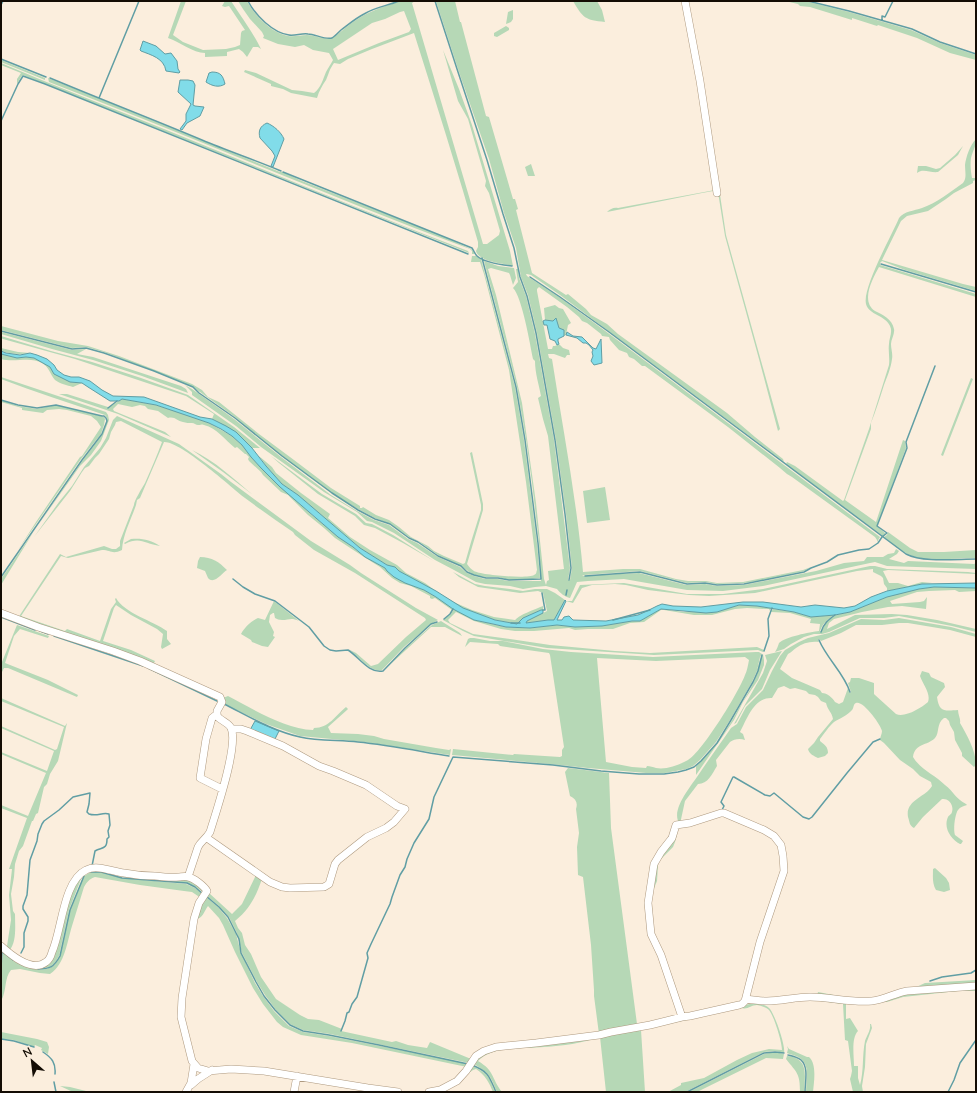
<svg xmlns="http://www.w3.org/2000/svg" width="977" height="1093" font-family="Lato,sans-serif">
	<rect width="100%" height="100%" fill="#fbeedd"/>
	<!-- green -->
	<path fill="#b6d8b6" fill-rule="evenodd" d="M 181,1 L 186,1 L 173,35 L 183,42 L 203,50 L 226,49 L 235,47 L 240,45 L 241,33 L 242,31 L 245,30 L 229,6 L 225,7 L 222,6 L 225,1 L 231,1 C 241,17 253,32 261,49 L 258,47 L 253,47 L 247,57 L 243,52 L 239,49 L 227,52 L 227,56 L 205,57 L 205,53 C 193,53 180,42 168,38 Z
		M 238,1 L 247,1 C 255,16 271,33 288,36 C 294,37 301,35 307,35 C 315,35 323,40 331,38 C 336,37 348,25 353,22 C 369,11 380,8 398,2 L 400,1 L 415,1 L 412,3 L 483,244 L 487,244 L 499,235 L 500,231 L 489,193 L 485,186 L 486,181 L 468,119 L 458,101 L 443,50 L 459,89 L 472,125 L 510,251 L 513,266 C 503,263 479,262 476,251 L 478,247 L 478,242 C 458,172 436,103 414,33 L 372,49 L 348,59 L 340,64 L 334,63 C 329,70 329,73 326,80 C 322,86 319,91 317,98 L 291,93 L 283,89 L 271,86 L 271,84 L 244,72 L 245,70 L 256,73 L 292,90 L 302,91 L 314,93 C 321,88 323,79 326,72 C 328,68 331,64 333,60 L 329,53 L 313,50 L 304,45 L 295,47 L 278,44 L 263,38 L 264,36 L 262,32 L 250,19 L 243,9 ZM 404,11 L 411,29 L 409,32 L 379,43 L 338,60 L 333,49 L 372,23 L 385,19 L 400,12 Z
		M 436,1 L 455,1 L 460,22 L 461,22 L 486,116 L 489,117 L 513,199 L 515,199 L 518,209 L 516,210 L 532,273 L 566,295 L 568,294 L 586,309 L 591,315 L 607,324 L 618,334 L 727,413 L 755,437 L 783,459 L 784,462 L 560,295 L 531,275 L 527,274 L 526,274 L 527,276 L 559,297 L 608,333 L 880,537 L 877,542 L 877,540 L 875,537 L 792,477 L 787,474 L 780,468 L 728,427 L 645,366 L 642,366 L 634,359 L 629,357 L 627,353 L 619,350 L 610,340 L 609,337 L 602,336 L 601,334 L 587,323 L 582,321 L 579,317 L 567,307 L 539,287 L 537,289 L 537,291 L 548,349 L 552,349 L 553,346 L 555,346 L 559,344 L 563,348 L 569,350 L 570,355 L 567,355 L 565,358 L 554,354 L 548,354 L 549,358 L 552,359 C 563,430 577,501 583,572 L 623,569 L 640,569 L 676,579 L 688,581 L 706,581 L 717,583 L 743,582 L 803,570 L 811,567 L 804,571 L 769,579 L 744,583 L 717,584 L 705,582 L 687,583 L 640,571 L 584,575 L 582,576 L 639,573 L 686,585 L 705,584 L 717,586 L 744,585 L 816,571 L 844,563 L 864,561 L 867,557 L 883,557 L 888,554 L 894,553 L 896,549 L 899,551 L 897,554 L 889,559 L 904,563 L 908,561 L 974,564 L 976,563 L 976,569 L 887,566 L 875,562 L 870,563 L 763,586 L 723,591 L 687,590 L 624,579 L 588,581 L 577,582 L 570,598 C 565,597 560,593 557,589 L 546,586 L 535,587 L 523,589 L 510,586 L 485,584 L 476,582 L 454,570 L 435,560 L 394,533 L 372,522 L 367,521 L 357,512 L 324,492 L 261,447 L 236,426 L 192,395 L 192,392 L 185,385 L 192,389 L 223,411 L 234,419 L 281,457 L 331,495 L 357,511 L 374,520 L 389,525 L 408,539 L 417,543 L 438,557 L 460,567 L 467,573 L 474,576 L 485,579 L 498,579 L 508,581 L 541,581 L 539,542 L 532,483 L 526,439 L 517,387 L 484,261 L 498,266 L 514,268 L 516,278 L 513,285 L 510,275 L 509,273 L 491,268 L 488,269 L 496,295 L 522,403 L 536,503 L 544,579 L 546,585 L 547,581 L 549,580 L 548,571 L 564,569 L 548,436 L 543,419 L 538,398 L 541,396 C 539,385 535,373 535,361 L 533,359 C 530,344 522,297 513,288 L 518,282 L 516,269 L 518,269 L 519,278 L 526,296 L 535,334 L 554,440 L 570,568 L 568,580 L 570,580 L 572,568 L 566,514 L 556,440 L 537,333 L 528,295 L 521,277 L 516,248 L 504,213 L 489,159 L 459,72 Z
		M 573,1 L 597,1 L 602,10 L 605,22 C 585,20 583,18 573,1 Z
		M 785,1 L 805,1 L 849,12 L 911,30 L 940,43 L 976,55 L 976,60 L 950,53 L 917,38 L 878,25 L 877,26 L 852,18 L 852,20 L 810,7 L 800,6 L 798,4 Z
		M 513,10 L 513,19 L 511,22 L 506,24 L 508,12 Z
		M 506,26 L 509,28 L 509,30 L 497,37 L 494,36 L 494,33 Z
		M 1,60 L 45,78 L 45,80 L 1,62 Z
		M 1,63 C 55,86 110,107 164,129 C 265,170 366,212 468,251 L 469,253 L 23,75 L 21,77 L 17,84 L 17,79 L 21,73 L 1,65 Z
		M 48,78 L 280,172 L 283,172 L 302,181 L 440,235 L 471,249 L 474,252 L 475,254 L 472,254 L 472,251 L 470,249 C 329,196 190,136 49,82 Z
		M 976,139 C 976,147 973,150 971,158 C 970,165 971,172 972,178 L 976,178 L 976,180 L 973,181 L 973,183 L 954,193 L 946,199 L 928,211 L 907,216 L 901,221 L 882,260 L 963,284 L 976,287 L 976,291 L 905,270 L 882,261 L 880,263 L 880,265 L 976,294 L 976,297 L 879,267 C 873,278 860,301 875,311 C 883,315 892,319 894,329 C 895,334 891,339 891,344 C 891,349 893,354 892,359 C 891,368 887,377 884,385 C 880,398 876,410 871,423 L 871,429 L 845,500 L 876,522 L 903,440 L 905,441 L 906,448 L 877,526 L 886,534 L 883,536 L 786,464 L 787,462 L 795,466 L 843,501 L 844,500 L 869,429 L 889,365 C 890,358 888,351 889,344 C 889,338 893,332 890,326 C 885,315 869,315 866,304 C 862,288 892,235 899,218 C 904,211 914,211 922,208 C 937,203 950,192 963,183 C 967,178 965,172 965,165 C 966,157 970,145 976,139 Z
		M 963,146 L 958,155 L 938,172 C 930,173 923,168 917,173 L 918,166 L 926,166 L 936,169 L 940,168 L 955,155 Z
		M 531,164 L 535,176 L 528,176 L 525,167 Z
		M 716,168 L 726,235 L 780,429 L 778,431 L 759,359 L 725,236 L 718,192 Z
		M 715,190 L 713,191 L 702,193 L 607,212 C 610,209 614,207 618,208 Z
		M 472,256 L 476,256 L 481,259 L 515,387 L 524,440 L 537,543 L 540,578 L 539,578 L 525,580 L 509,580 L 498,577 L 486,577 L 474,575 L 468,571 L 461,566 L 438,555 L 418,541 L 409,537 L 390,524 L 375,518 L 358,509 L 332,493 L 282,456 L 235,417 L 193,387 L 154,371 L 104,352 L 86,347 L 72,348 L 1,330 L 1,326 L 58,341 L 88,346 L 119,356 L 192,384 L 202,390 L 208,397 L 219,402 L 259,434 L 294,460 L 331,488 L 360,506 L 360,508 L 362,508 L 363,507 L 376,515 L 389,520 L 399,527 L 411,537 L 428,546 L 434,551 L 444,556 L 463,564 L 465,563 L 471,542 L 481,510 L 481,505 L 470,453 L 472,452 L 483,504 L 483,510 L 467,564 C 469,567 471,569 474,571 C 480,575 528,579 534,575 C 537,574 536,572 537,570 L 526,482 L 509,370 L 484,274 L 480,262 L 471,262 Z
		M 555,305 L 559,308 L 563,309 L 571,323 L 568,325 L 566,335 L 564,336 L 564,331 L 559,328 L 556,318 L 554,321 L 545,320 L 544,308 Z
		M 1,332 L 72,350 L 86,349 L 77,354 L 93,357 L 181,386 L 186,389 L 188,393 L 142,376 L 93,360 L 52,349 L 1,334 Z
		M 1,336 L 51,351 L 92,362 L 141,378 L 188,395 L 234,427 L 260,448 L 252,448 L 236,432 L 212,419 L 214,414 L 186,396 L 75,359 L 3,339 L 1,338 Z
		M 1,348 L 18,352 L 30,353 C 20,355 11,354 1,351 Z
		M 1,354 L 17,358 L 26,357 L 34,358 L 43,362 L 70,382 L 82,383 L 73,387 C 67,385 60,384 55,380 C 50,374 49,367 42,363 C 30,356 15,363 1,359 Z
		M 1,377 L 106,412 L 108,415 L 109,420 L 101,441 L 91,455 L 80,466 L 34,531 L 1,585 L 1,579 L 83,460 L 102,435 L 107,421 L 107,418 L 105,415 C 70,403 35,392 1,379 Z
		M 971,378 L 973,379 L 943,456 L 941,455 Z
		M 59,394 L 67,394 L 108,407 L 108,408 L 122,399 L 156,405 L 209,423 L 232,436 L 242,445 L 251,457 L 261,468 L 312,515 L 365,557 L 385,568 L 405,583 L 424,590 L 436,597 L 453,608 L 452,610 L 435,598 L 432,599 L 430,598 L 430,596 L 411,586 L 400,583 L 392,578 L 380,567 L 364,557 L 335,538 L 324,528 L 308,515 L 288,495 L 281,492 L 263,475 L 261,472 L 249,461 L 248,459 L 249,457 L 246,454 L 245,454 L 237,447 L 235,448 C 225,440 217,428 204,425 C 200,424 203,425 198,425 C 196,425 194,423 192,423 C 189,423 186,423 183,422 C 177,421 175,416 168,418 L 158,411 L 148,409 L 145,406 L 140,405 L 132,407 L 118,404 L 113,409 L 114,411 L 165,432 L 171,437 L 118,414 Z
		M 1,400 L 18,406 L 37,409 L 56,405 L 104,417 L 105,419 L 104,425 L 101,434 L 81,459 L 18,550 L 36,522 L 80,457 L 82,456 L 101,427 L 97,421 L 91,416 L 67,410 L 59,409 L 47,410 L 43,413 L 22,410 L 22,408 L 1,402 Z
		M 117,416 L 179,444 L 221,474 L 231,482 L 311,541 L 350,565 L 361,573 L 416,608 L 438,620 L 431,624 L 404,647 L 382,670 C 370,673 358,655 348,649 L 356,653 L 371,666 L 378,664 L 406,637 L 426,620 L 425,618 L 355,573 L 314,550 L 295,535 L 293,532 C 277,521 261,510 245,498 C 230,486 180,441 164,442 L 140,498 L 137,500 L 136,505 C 131,520 123,534 122,550 C 112,555 111,550 102,550 L 68,558 L 61,556 L 21,616 L 65,631 L 67,629 L 100,641 L 111,609 L 116,602 L 115,599 L 116,598 C 124,613 153,621 167,631 L 167,639 L 171,644 L 162,649 L 161,647 L 163,634 L 157,629 L 131,615 L 116,605 L 114,608 L 103,641 L 131,650 L 155,661 L 153,665 L 18,618 L 60,554 L 66,557 L 104,546 L 112,549 L 116,549 L 120,546 L 120,541 L 134,505 C 134,501 142,488 145,483 C 151,469 157,456 162,442 L 121,421 L 116,422 L 115,425 L 111,432 L 109,439 L 99,454 L 95,458 L 89,466 L 85,468 L 82,472 L 70,491 L 34,537 L 59,502 L 72,486 L 84,467 L 100,448 L 106,438 L 113,420 Z
		M 192,450 C 215,461 234,479 253,495 L 223,472 Z
		M 259,456 L 272,467 L 276,473 L 301,493 L 330,514 L 328,518 L 350,537 L 370,550 L 397,565 L 406,573 L 425,583 L 436,591 L 399,571 L 395,567 L 387,565 L 360,548 L 298,495 L 282,484 L 266,466 Z
		M 271,456 L 322,494 L 356,514 L 366,523 L 372,524 L 393,535 L 434,561 L 403,543 L 375,528 L 364,525 L 355,516 L 318,494 L 279,463 Z
		M 605,487 L 610,520 L 587,523 L 583,491 Z
		M 888,532 L 910,548 L 918,552 L 944,552 L 976,550 L 976,558 C 959,558 925,562 910,555 C 900,551 892,543 884,537 L 887,535 Z
		M 131,539 C 142,538 151,540 160,546 C 145,544 140,536 125,544 L 124,543 Z
		M 200,557 C 212,557 219,562 227,570 C 222,573 214,585 208,578 C 207,576 206,573 205,571 L 197,568 L 198,561 Z
		M 870,566 L 875,566 L 887,569 L 968,572 L 976,573 L 976,574 L 888,570 L 883,571 L 889,583 L 898,583 L 908,586 L 922,582 L 932,583 L 922,584 L 887,591 L 887,588 L 884,584 L 883,578 L 881,576 L 873,572 L 873,569 L 857,571 L 755,593 L 709,596 L 689,595 L 648,590 L 626,585 L 615,584 L 592,585 L 582,588 L 573,603 L 566,601 L 572,601 L 580,585 L 624,583 L 687,594 L 723,594 L 763,589 Z
		M 453,572 L 475,584 L 485,586 L 510,589 L 523,591 L 535,589 L 547,589 L 555,593 L 565,600 L 554,620 L 548,620 L 526,623 L 527,621 L 547,611 L 543,593 L 538,591 L 520,593 L 478,587 L 459,577 Z
		M 934,587 L 976,588 L 976,591 L 959,592 L 955,590 L 929,591 L 917,592 L 890,601 L 892,604 L 920,602 L 924,601 L 927,597 L 926,609 L 902,606 L 888,607 L 862,612 L 834,619 L 829,623 L 827,629 L 855,615 L 892,614 L 907,615 L 937,620 L 976,629 L 976,632 L 952,626 L 899,616 L 884,618 L 860,618 L 829,632 L 822,634 L 814,634 L 804,637 L 791,644 L 784,649 L 775,652 C 777,649 778,646 779,643 C 785,637 810,632 819,631 L 820,624 L 810,623 L 811,619 L 790,613 L 771,612 L 773,609 L 794,612 L 811,617 L 834,615 C 827,620 823,623 820,631 L 821,632 L 827,621 L 836,615 L 850,612 L 887,597 L 902,593 L 919,589 Z
		M 449,600 L 472,610 L 494,617 L 515,620 C 520,615 526,613 533,610 C 537,609 539,607 543,606 L 543,610 L 541,610 L 523,618 L 517,624 L 495,620 L 463,608 Z
		M 274,601 L 299,621 C 291,617 289,620 282,620 C 279,620 277,619 275,618 L 274,613 L 273,613 L 270,615 L 269,622 L 274,632 L 273,636 L 275,637 L 268,647 L 262,646 L 252,642 L 251,640 L 241,634 C 245,627 250,622 258,618 L 265,620 Z
		M 739,605 L 757,606 L 771,608 L 770,611 L 769,609 L 766,609 L 747,608 L 735,609 L 712,615 L 694,615 L 664,610 L 661,610 L 644,622 L 630,623 L 613,629 L 588,629 L 575,630 L 569,628 L 534,631 L 515,631 L 501,629 L 474,621 L 456,612 L 448,620 L 450,623 L 473,634 L 495,637 L 510,639 L 550,645 L 615,651 L 650,653 L 757,647 L 764,650 L 763,652 L 758,650 L 654,655 L 639,654 L 547,648 L 474,636 L 463,631 L 443,620 L 451,614 L 454,609 L 474,620 L 506,627 L 531,628 L 557,625 L 575,627 L 602,626 L 632,621 L 640,621 L 661,609 L 684,612 L 717,612 Z
		M 899,618 L 951,627 L 976,634 L 976,637 L 950,630 L 908,623 L 899,623 L 882,625 L 856,625 L 841,633 L 821,641 L 819,639 L 818,640 L 819,642 C 810,641 803,643 796,648 C 793,650 792,652 788,654 L 780,669 L 792,678 L 820,690 L 822,693 C 827,693 833,698 835,702 L 839,704 L 843,702 L 848,688 L 850,693 L 851,692 L 848,683 L 850,682 L 851,678 L 859,678 L 874,683 L 874,694 L 875,695 L 896,714 C 905,718 921,708 928,702 C 931,693 923,685 920,676 L 922,671 L 929,673 L 931,677 L 944,683 L 945,687 L 937,697 C 939,712 944,711 958,710 C 958,715 961,719 960,723 C 967,735 976,751 976,765 L 974,767 L 962,756 L 962,753 L 955,740 L 954,732 L 950,725 L 949,721 L 946,718 L 944,718 C 936,724 940,732 935,738 C 927,746 915,743 913,757 C 920,769 935,775 945,785 C 954,792 955,798 966,804 L 967,805 C 964,806 960,807 958,810 C 955,814 953,830 955,835 L 963,841 L 961,844 L 960,844 C 951,839 943,828 948,817 C 950,814 951,815 952,812 C 954,805 949,798 942,799 L 923,817 L 914,828 C 909,825 910,823 908,817 C 905,800 926,797 932,786 L 931,782 L 920,776 L 913,769 L 900,760 L 884,743 L 880,740 C 880,737 882,734 882,731 C 881,725 863,700 856,703 C 853,704 854,708 852,710 C 848,715 839,719 834,722 C 829,726 824,734 820,739 L 820,741 C 825,745 828,747 828,753 L 825,756 L 818,758 C 814,756 809,754 808,749 L 814,743 L 818,737 L 833,719 C 832,712 828,711 826,703 L 821,701 L 818,697 L 815,695 L 809,694 L 806,691 L 795,688 L 790,689 L 784,686 L 778,688 L 772,698 C 754,697 747,719 740,732 L 743,734 L 745,740 C 740,738 734,739 730,742 L 716,760 L 717,766 C 712,774 708,784 698,784 L 685,801 L 680,824 C 669,811 692,785 699,774 C 709,759 720,744 731,728 L 737,724 L 746,707 L 763,690 L 772,671 L 780,656 L 785,650 L 799,642 L 808,638 L 829,633 L 861,619 L 884,620 Z
		M 441,621 L 460,633 L 462,636 L 445,627 L 431,627 L 383,671 L 405,649 L 432,625 Z
		M 17,625 L 49,636 L 48,638 L 20,629 L 14,636 L 5,663 L 48,680 L 78,695 L 77,697 L 8,668 L 4,668 L 1,674 L 1,662 L 2,662 Z
		M 470,638 L 474,638 L 490,641 L 503,641 L 543,649 L 571,652 L 653,657 L 756,652 L 759,652 L 762,654 L 760,657 L 757,671 L 752,682 L 730,720 L 716,742 L 700,760 L 693,766 L 686,769 L 665,773 L 646,773 L 588,768 L 560,765 L 452,755 L 453,749 L 513,755 L 514,754 L 560,757 L 562,756 L 562,750 L 564,747 L 550,655 L 549,653 L 500,646 L 498,644 L 470,642 L 465,647 L 468,639 ZM 745,657 L 749,660 C 748,665 747,671 745,675 C 739,692 702,752 688,760 C 679,765 666,770 656,768 C 653,767 650,766 647,766 L 646,768 L 632,767 L 606,762 L 597,658 L 656,661 Z
		M 782,651 L 770,670 L 762,689 L 745,706 L 736,723 L 734,724 L 763,673 L 767,661 L 765,655 Z
		M 763,654 L 764,660 L 764,665 L 758,680 L 743,702 L 734,720 L 696,775 L 696,766 C 714,750 727,730 739,708 C 744,699 750,691 754,681 C 758,672 758,662 763,654 Z
		M 228,696 C 253,709 285,729 313,730 L 314,728 C 329,728 335,716 346,707 L 348,709 L 347,710 L 328,727 L 331,733 L 358,734 L 374,736 L 384,739 L 436,748 L 449,750 L 451,749 L 450,755 L 364,742 L 300,736 L 266,724 L 224,704 L 223,698 Z
		M 1,698 L 65,726 L 67,723 L 58,761 L 50,774 L 47,784 L 44,787 L 38,813 L 36,814 L 33,821 L 32,821 L 23,846 L 19,851 L 15,864 L 14,877 L 11,894 L 13,911 L 15,914 C 15,926 17,942 9,951 L 5,948 L 7,946 L 11,920 L 9,895 L 12,869 L 9,869 L 27,818 L 1,808 L 1,805 L 28,816 L 46,773 L 1,754 L 1,752 L 47,771 L 54,751 L 1,728 L 1,726 L 55,750 L 57,749 L 64,727 L 1,701 Z
		M 568,768 L 609,773 L 611,828 L 637,1024 L 599,1034 L 594,996 L 594,990 L 591,945 L 583,877 L 578,875 L 577,847 L 579,833 L 576,809 C 578,803 576,799 570,796 L 565,772 Z
		M 679,826 L 675,842 L 673,847 L 659,861 L 658,865 L 657,881 L 650,898 L 655,864 Z
		M 935,868 L 946,878 L 949,883 L 950,890 L 944,892 L 936,890 C 932,883 933,877 933,869 Z
		M 91,869 L 106,871 L 122,874 L 143,876 L 169,878 L 188,878 L 200,885 L 206,891 L 204,893 L 196,887 L 187,883 L 123,877 L 101,871 L 95,871 L 86,873 L 83,875 L 81,879 L 69,910 L 59,956 C 57,959 55,964 51,966 C 40,972 18,963 8,956 C 6,954 4,952 1,950 L 1,947 C 11,957 23,967 38,966 C 43,965 47,964 49,961 C 55,953 56,943 58,935 C 63,913 68,878 91,869 Z
		M 91,872 L 101,872 L 122,878 L 186,884 L 195,888 L 203,894 L 201,898 L 192,892 L 184,891 L 140,885 L 95,877 C 89,879 87,882 84,887 C 80,900 76,913 72,926 C 67,942 65,964 50,974 L 40,973 L 20,969 L 11,970 C 4,978 7,991 1,1001 L 1,971 L 3,953 C 13,962 39,976 53,966 C 56,964 58,960 60,956 L 70,910 L 82,880 L 84,876 Z
		M 256,875 L 262,879 C 256,896 250,909 235,921 L 238,928 L 242,933 L 245,945 L 251,954 L 261,977 L 276,999 L 300,1015 L 308,1019 L 319,1020 L 342,1029 L 341,1031 L 392,1042 L 396,1041 L 408,1045 L 427,1048 L 430,1042 L 471,1059 L 469,1063 L 330,1034 L 303,1030 L 290,1024 L 276,1010 L 265,995 L 257,982 L 242,953 L 237,933 L 229,917 L 219,906 L 207,896 L 209,893 L 232,914 L 242,904 Z
		M 205,896 L 218,907 L 227,918 L 236,934 L 241,953 L 255,983 L 263,996 L 274,1011 L 289,1026 L 303,1032 L 329,1036 L 441,1058 L 467,1064 L 467,1067 L 352,1043 L 301,1035 L 283,1027 L 277,1022 L 263,1004 L 253,988 L 235,952 L 223,925 L 219,918 L 208,906 C 204,911 203,919 195,919 Z
		M 976,980 L 976,986 L 951,987 L 873,1000 L 817,996 L 818,992 L 849,998 L 872,999 L 914,988 L 925,983 Z
		M 976,988 L 976,991 L 958,991 L 903,997 L 887,1002 L 847,1003 L 846,1004 L 846,1019 L 850,1018 L 858,1031 C 851,1038 854,1056 854,1066 L 858,1066 L 858,1078 L 860,1085 C 864,1071 862,1056 865,1041 C 867,1035 871,1030 870,1024 L 871,1024 L 872,1028 L 866,1044 L 865,1067 L 862,1086 L 863,1092 L 853,1092 L 850,1079 L 851,1076 L 852,1071 L 848,1041 L 845,1040 L 843,1004 L 820,1001 L 859,1002 L 900,994 Z
		M 750,1004 C 756,1004 764,1003 769,1008 C 774,1012 786,1046 784,1053 L 775,1051 L 764,1052 L 685,1092 L 668,1092 L 681,1085 L 681,1083 L 704,1078 L 737,1060 L 752,1053 L 769,1049 L 782,1050 C 782,1042 774,1016 769,1010 C 766,1007 761,1006 757,1005 C 751,1005 748,1010 741,1008 L 641,1030 L 645,1092 L 606,1092 L 600,1037 C 582,1043 563,1046 544,1047 C 524,1049 493,1045 478,1061 C 495,1071 491,1078 502,1092 L 497,1092 C 490,1075 490,1074 474,1064 C 483,1047 503,1048 520,1046 Z
		M 1,1032 L 37,1039 L 47,1042 L 49,1047 L 48,1054 L 41,1050 L 42,1048 L 35,1045 L 34,1047 L 14,1040 L 1,1039 Z
		M 787,1046 L 789,1049 L 807,1057 L 809,1057 C 817,1064 814,1082 813,1092 L 806,1092 C 806,1083 810,1067 802,1060 C 799,1056 792,1055 787,1053 L 788,1049 Z
		M 775,1052 L 784,1054 L 783,1059 L 766,1058 L 697,1092 L 689,1092 L 764,1054 Z
		M 787,1056 C 809,1058 805,1075 804,1092 L 800,1092 C 800,1073 797,1073 786,1059 Z
		M 473,1066 C 489,1075 488,1075 495,1092 L 493,1092 C 489,1082 485,1075 476,1069 L 473,1070 L 466,1075 Z
		M 60,1086 L 70,1087 L 90,1092 L 73,1092 Z"/>
	<!-- water -->
	<path fill="#81dce9" stroke="#609ea4" d="M 143,41 L 156,46 L 165,54 L 171,53 L 177,61 L 178,69 L 180,72 L 179,73 L 166,71 C 164,58 151,55 141,51 L 140,50 Z
		M 212,72 C 221,72 223,76 225,84 C 219,88 212,86 206,82 L 209,73 Z
		M 180,80 L 188,80 L 193,81 L 195,85 L 193,105 L 195,106 L 204,107 L 200,116 L 187,123 L 182,130 L 180,129 L 186,121 L 186,114 L 191,104 L 178,92 Z
		M 267,123 C 274,126 281,132 284,139 L 273,167 L 271,166 L 275,156 L 272,151 L 260,138 C 258,131 260,126 267,123 Z
		M 556,318 L 559,328 L 564,330 L 564,336 L 558,339 L 558,341 L 559,344 L 557,345 L 555,341 L 550,339 L 547,325 L 544,325 L 543,321 L 545,320 L 553,321 Z
		M 567,332 L 573,336 L 582,337 L 593,348 L 596,349 L 601,339 L 602,363 L 594,365 L 591,361 L 593,356 L 592,352 L 593,350 L 589,345 L 586,343 L 583,343 L 577,338 L 566,335 Z
		M 1,351 L 6,353 L 20,355 L 30,353 L 37,355 L 47,359 L 54,365 L 57,370 L 64,375 L 71,377 L 79,377 L 90,381 L 102,390 L 113,396 L 144,397 L 200,417 L 212,419 L 226,426 L 236,432 L 252,448 L 266,466 L 282,484 L 298,495 L 360,548 L 387,565 L 395,567 L 399,571 L 436,591 L 463,608 L 495,620 L 517,624 L 523,618 L 541,610 L 543,610 L 543,613 L 527,621 L 526,623 L 548,620 L 554,620 L 565,600 L 566,601 L 557,620 L 562,620 L 564,617 L 569,616 L 573,620 L 606,621 L 638,615 L 647,611 L 657,606 L 662,604 L 673,606 L 701,607 L 743,602 L 763,602 L 801,607 L 815,605 L 844,608 L 855,606 L 871,597 L 887,591 L 922,584 L 976,583 L 976,588 L 934,587 L 919,589 L 887,597 L 850,612 L 835,615 L 811,617 L 794,612 L 757,606 L 739,605 L 717,612 L 706,613 L 661,609 L 640,621 L 632,621 L 602,626 L 575,627 L 557,625 L 530,628 L 506,627 L 493,624 L 474,620 L 453,609 L 436,597 L 424,590 L 405,583 L 394,577 L 387,571 L 385,568 L 365,557 L 353,547 L 338,537 L 280,487 L 261,468 L 251,457 L 242,445 L 232,436 L 221,429 L 209,423 L 156,405 L 122,399 L 119,401 L 110,401 L 88,387 L 82,383 L 70,382 L 54,374 L 50,367 L 34,358 L 26,357 L 17,358 L 1,354 Z
		M 255,721 L 279,731 L 274,741 L 250,730 Z"/>
	<g fill="none" stroke-linecap="round" stroke-linejoin="round">
		<!-- stream -->
		<path stroke="#609ea4" stroke-width="1.5" d="M 248,1 C 255,15 273,33 289,35 C 295,36 302,33 308,34 C 315,34 325,40 332,38 C 335,36 339,32 341,30 C 349,24 356,18 364,14 C 375,7 387,6 399,1
			M 435,1 L 458,72 L 487,160 L 503,214 L 514,248 L 520,277 L 527,296 L 536,333 L 555,440 L 565,514 L 571,568 L 569,580
			M 808,1 L 849,11 L 912,29 L 940,42 L 976,54
			M 1,5 L 3,1
			M 882,20 L 882,16 L 885,17 L 893,1
			M 1,59 L 46,77
			M 50,78 C 100,99 152,119 202,140 C 228,151 255,160 281,171
			M 99,98 L 139,1
			M 1,121 L 18,84 L 23,76 L 45,84 L 468,254
			M 283,172 L 472,248 C 474,251 475,254 477,256 C 485,263 502,265 512,266
			M 881,264 L 976,292
			M 530,277 L 560,297 L 609,332 L 906,554 C 923,563 956,559 976,559
			M 1,331 L 72,349 L 86,348 L 104,353 L 154,371 L 193,387 L 199,393 L 235,418 L 282,456 L 332,493 L 358,510 L 375,519 L 390,524 L 409,538 L 418,542 L 438,556 L 461,566 L 467,572 L 474,575 L 486,578 L 498,578 L 509,580 L 541,579 L 538,543 L 525,440 L 516,387 L 482,258
			M 1,400 L 18,405 L 37,408 L 56,405 L 102,416 L 104,416 L 106,418 L 107,421 L 102,434 L 82,460 L 1,577
			M 108,408 L 117,401
			M 585,576 L 640,572 L 687,584 L 705,583 L 717,585 L 744,584 L 804,572 L 811,568 L 827,562 L 838,555 L 859,550 L 869,549 L 878,543 L 882,537 L 887,533 L 877,526 L 907,448 L 906,442 L 935,366
			M 233,579 L 243,587 L 255,594 L 275,601 L 309,627 L 324,646 L 330,650 L 336,651 L 348,650 C 358,656 369,674 383,671 L 405,648 L 431,624 L 437,622
			M 542,593 L 545,610 L 543,610
			M 566,595 L 567,590
			M 1,617 L 35,630
			M 444,619 L 450,614 L 453,609
			M 613,620 L 650,610
			M 511,623 L 520,623
			M 40,631 L 48,634
			M 821,632 C 824,623 828,620 835,615
			M 54,636 L 143,666
			M 819,640 C 827,659 844,673 850,692
			M 764,651 L 769,636 L 768,619 L 772,608
			M 148,668 L 217,701
			M 224,704 C 248,716 273,731 300,737 C 318,741 339,740 358,742 C 388,745 418,751 449,756
			M 722,810 L 724,806 L 721,802 L 732,779 L 733,777 L 734,777 L 765,795 L 770,796 L 774,793 L 803,817 L 809,819 L 812,817 L 847,773 L 873,742 L 880,739
			M 91,872 L 101,872 L 122,878 L 187,883 L 195,887 L 203,894
			M 206,896 L 219,907 L 228,917 L 239,939 L 241,953 L 256,982 L 264,996 L 275,1010 L 290,1025 L 303,1031 L 329,1035 L 379,1045 L 468,1064
			M 1,951 L 13,960
			M 21,953 L 24,947 L 24,933 L 28,921 L 28,917 L 23,909 L 23,906 L 27,895 L 30,860 L 37,841 L 38,834 L 42,824 L 44,821 L 59,810 L 73,797 L 90,793 L 89,804 L 87,812 L 89,814 C 97,817 102,812 109,814 L 110,825 L 108,831 L 109,837 L 107,839 C 107,850 102,847 95,851 L 92,866
			M 1,967 L 2,952
			M 38,969 C 50,969 54,967 60,956 L 70,910 L 84,876
			M 930,981 L 942,977 L 971,973 L 976,970
			M 341,1031 L 345,1021 L 347,1013 L 349,1012 L 352,1004 L 357,997 L 368,958 L 367,953 L 371,944 L 390,904 L 392,897 L 400,875 L 405,867 L 407,859 L 414,843 L 429,819 L 434,797 L 453,757 L 553,765 L 601,771 L 639,774 L 664,774 L 678,772 L 686,770 L 694,767 L 701,761 L 717,743 L 731,720 L 753,682 L 758,671 L 762,655
			M 1,1039 L 14,1041 L 34,1047
			M 43,1052 C 52,1058 56,1063 55,1074
			M 788,1055 C 792,1056 797,1057 801,1060 C 809,1067 805,1083 805,1092
			M 472,1065 C 489,1072 489,1076 496,1092
			M 54,1082 L 56,1092
			M 687,1092 L 764,1053 L 775,1052 L 784,1053
			M 948,1092 L 954,1080 L 960,1063 L 976,1040"/>
		<!-- minor casing -->
		<g stroke="#ae997f" stroke-width="8">
			<path id="minor" d="M 685,1 L 700,81 L 717,193
				M 1,613 L 38,627 L 113,651 L 140,661 L 220,697 L 222,702 L 217,711 L 217,716 C 221,721 229,723 231,728 C 239,745 216,812 210,832 C 206,839 201,841 198,847 L 188,877
				M 217,714 L 212,718 L 206,739 L 200,778 L 222,789
				M 207,838 L 270,882 L 282,887 L 290,888 L 324,887 L 329,884 L 335,864 L 338,860 L 367,837 L 386,828 L 394,822 L 405,809 L 397,806 L 366,785 L 333,771 L 319,766 L 283,746 L 247,731 L 241,729 L 232,729
				M 1,946 C 11,955 32,973 46,962 C 49,960 51,956 52,952 C 62,930 63,881 86,870 C 97,864 113,872 124,873 C 134,875 145,876 155,876 C 163,877 171,878 179,877 C 181,877 185,876 188,877 C 194,878 204,886 207,891 L 199,903 L 194,919 L 182,998 L 181,1017 L 192,1061 L 198,1068 L 208,1071 L 231,1069 L 264,1071 L 368,1088 L 398,1092
				M 746,999 C 753,1000 760,1001 767,1001 C 781,1001 796,997 810,997 C 831,997 851,1003 872,1001 C 884,1000 895,993 907,991 L 976,986
				M 191,1085 L 198,1079 L 212,1070
				M 186,1092 L 191,1083 L 194,1064
				M 294,1092 L 297,1076
				M 429,1092 L 440,1090 L 457,1081 L 466,1071 L 476,1056 L 484,1051 L 496,1047 L 536,1043 L 599,1035 L 611,1032 L 650,1025 L 682,1017 L 690,1016 L 739,1005 L 742,1004 L 745,1001 L 760,942 L 784,871 L 783,856 L 781,845 L 774,836 L 764,830 L 724,813 L 721,813 L 690,823 L 676,825 L 672,838 L 661,852 L 654,864 L 648,903 L 651,934 L 661,955 L 682,1017"/>
		</g>
		<!-- minor -->
		<use href="#minor" stroke="#fff" stroke-width="7"/>
	</g>
	<!-- border -->
	<rect width="977" height="1093" fill="none" stroke="#130c04" stroke-width="4"/>
	<!-- north arrow -->
	<g transform="translate(32 1061) rotate(332)" stroke="#fbeedd" stroke-width="3" paint-order="stroke">
	<path d="M0-3L7 15L0 10L-7 15Z" fill="#130c04"/>
	<text y="-6" font-size="11" font-weight="bold" text-anchor="middle" fill="#130c04">N</text>
	</g>
</svg>
